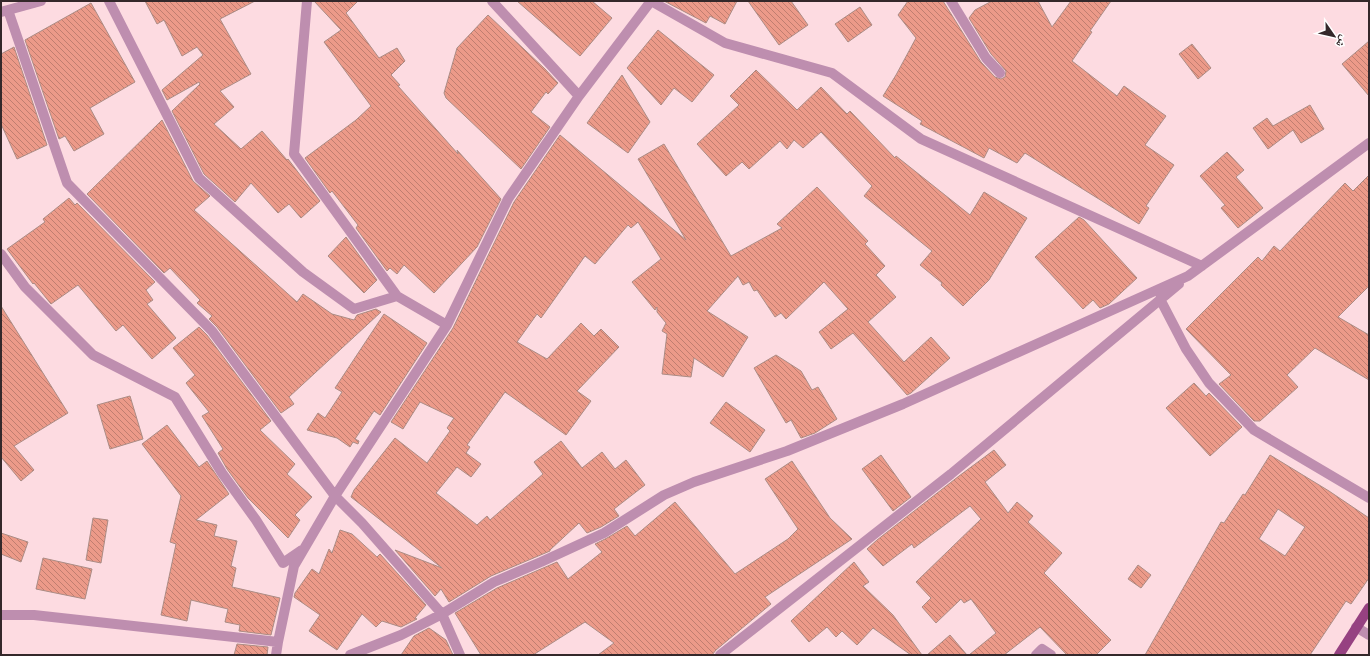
<svg xmlns="http://www.w3.org/2000/svg" width="1370" height="656" font-family="Ubuntu,'Noto Naskh Arabic',sans-serif">
	<defs>
		<pattern id="building-back-hatch" width="6" height="6" patternUnits="userSpaceOnUse"><rect width="6" height="6" fill="#ec9a89"/><path d="M-1 5l2 2M0 0l6 6M5-1l2 2" fill="none" stroke="#c07e70"/></pattern>
	</defs>
	<rect width="100%" height="100%" fill="#fddbe1"/>
	<!-- building -->
	<path fill="url(#building-back-hatch)" stroke="#ab8c85" fill-rule="evenodd" d="M 145,1 L 255,1 L 220,19 L 251,74 L 220,91 L 234,107 L 214,124 L 241,149 L 262,131 L 287,160 L 288,159 L 320,201 L 301,218 L 289,204 L 278,213 L 251,183 L 235,202 L 204,174 L 172,111 L 200,84 L 199,82 L 167,100 L 162,90 L 203,55 L 197,47 L 182,56 L 164,20 L 157,24 Z
		M 314,1 L 358,1 L 346,13 L 379,58 L 397,48 L 405,61 L 391,75 L 400,85 L 398,86 L 458,154 L 457,150 L 501,199 L 477,247 L 434,293 L 404,265 L 397,274 L 390,268 L 387,271 L 356,228 L 358,225 L 332,191 L 330,193 L 305,158 L 356,120 L 371,106 L 324,42 L 341,30 Z
		M 517,1 L 592,1 L 612,18 L 580,56 Z
		M 664,1 L 737,1 L 725,24 L 710,16 L 706,23 Z
		M 748,1 L 791,1 L 808,25 L 779,45 Z
		M 908,1 L 943,1 L 981,62 L 995,77 L 1001,79 L 1005,77 L 1006,71 L 991,54 L 969,18 L 975,10 L 992,1 L 1038,1 L 1052,27 L 1071,1 L 1111,1 L 1090,31 L 1092,32 L 1072,61 L 1117,96 L 1124,86 L 1166,116 L 1145,145 L 1174,165 L 1146,206 L 1149,208 L 1139,224 L 1025,153 L 1017,163 L 989,148 L 984,158 L 920,124 L 922,121 L 883,96 L 896,75 L 916,38 L 898,15 Z
		M 91,3 L 135,82 L 90,108 L 104,134 L 74,151 L 65,136 L 59,139 L 25,40 Z
		M 860,7 L 872,25 L 848,42 L 835,24 Z
		M 488,15 L 545,69 L 558,83 L 548,94 L 546,92 L 531,112 L 550,127 L 521,169 L 446,98 L 444,93 L 457,48 Z
		M 658,30 L 714,75 L 692,102 L 674,88 L 661,105 L 627,68 Z
		M 1369,41 L 1369,96 L 1342,64 Z
		M 1192,44 L 1211,68 L 1198,79 L 1179,54 Z
		M 14,47 L 47,145 L 17,159 L 1,124 L 1,54 Z
		M 756,70 L 797,110 L 821,87 L 847,114 L 850,111 L 895,158 L 896,156 L 970,215 L 984,192 L 1027,218 L 989,280 L 963,306 L 941,285 L 942,283 L 920,265 L 932,251 L 864,196 L 872,186 L 821,132 L 803,148 L 794,140 L 787,149 L 780,141 L 749,169 L 742,162 L 726,176 L 697,144 L 739,105 L 730,96 Z
		M 622,75 L 650,122 L 628,153 L 587,123 Z
		M 1310,105 L 1324,129 L 1301,143 L 1293,130 L 1268,149 L 1253,128 L 1267,118 L 1273,126 Z
		M 162,120 L 193,181 L 210,196 L 194,210 L 297,302 L 303,294 L 332,314 L 354,320 L 357,315 L 376,309 L 381,312 L 289,397 L 294,404 L 281,413 L 217,327 L 209,319 L 212,316 L 197,303 L 200,300 L 170,268 L 164,273 L 87,194 Z
		M 560,135 L 686,240 L 638,159 L 664,144 L 731,256 L 782,228 L 777,224 L 817,187 L 868,241 L 865,244 L 885,266 L 876,275 L 896,297 L 868,322 L 904,362 L 931,337 L 950,358 L 911,393 L 907,395 L 853,333 L 831,349 L 819,332 L 848,309 L 824,282 L 786,319 L 781,313 L 775,317 L 757,290 L 754,291 L 749,282 L 743,285 L 738,276 L 707,311 L 748,337 L 723,377 L 694,358 L 691,377 L 662,374 L 667,334 L 662,331 L 666,323 L 657,312 L 657,307 L 655,310 L 632,282 L 661,259 L 638,222 L 631,228 L 628,225 L 595,264 L 585,256 L 541,318 L 537,314 L 517,342 L 547,359 L 581,323 L 594,336 L 601,329 L 619,347 L 577,391 L 591,401 L 566,435 L 505,392 L 467,445 L 470,447 L 466,453 L 481,464 L 471,477 L 457,467 L 436,493 L 477,525 L 487,516 L 490,520 L 543,474 L 534,462 L 561,441 L 582,468 L 602,452 L 615,469 L 626,460 L 645,485 L 614,509 L 619,516 L 601,527 L 587,533 L 579,523 L 550,550 L 550,551 L 491,576 L 449,602 L 441,589 L 435,596 L 395,550 L 442,568 L 351,497 L 354,490 L 395,438 L 427,463 L 450,431 L 447,428 L 454,418 L 420,402 L 403,429 L 391,422 L 453,328 L 514,202 Z
		M 1227,152 L 1244,170 L 1236,177 L 1263,208 L 1238,228 L 1221,208 L 1225,205 L 1200,176 Z
		M 1369,175 L 1369,286 L 1338,317 L 1369,335 L 1369,380 L 1315,348 L 1287,375 L 1298,387 L 1260,421 L 1254,421 L 1219,384 L 1231,375 L 1186,329 L 1258,257 L 1262,261 L 1274,246 L 1280,251 L 1345,183 L 1353,191 Z
		M 69,198 L 75,205 L 77,203 L 155,282 L 146,290 L 153,300 L 147,304 L 176,338 L 152,359 L 123,325 L 116,331 L 78,285 L 51,304 L 34,283 L 33,284 L 7,249 L 45,222 L 43,219 Z
		M 1079,217 L 1084,220 L 1137,278 L 1109,304 L 1100,308 L 1093,300 L 1083,309 L 1035,257 Z
		M 346,237 L 377,280 L 364,293 L 328,256 Z
		M 1,306 L 68,413 L 14,446 L 34,470 L 21,481 L 1,457 Z
		M 384,314 L 427,343 L 380,415 L 374,411 L 355,439 L 359,441 L 358,444 L 353,442 L 350,447 L 337,438 L 307,430 L 318,413 L 325,418 L 342,392 L 335,388 Z
		M 199,327 L 207,335 L 271,421 L 260,430 L 295,464 L 287,474 L 312,497 L 295,515 L 300,520 L 288,538 L 248,498 L 227,469 L 218,453 L 223,449 L 202,416 L 209,412 L 186,383 L 195,375 L 173,348 Z
		M 776,355 L 801,371 L 812,390 L 818,387 L 837,419 L 815,433 L 801,438 L 791,420 L 786,423 L 754,368 Z
		M 1194,383 L 1206,396 L 1209,393 L 1242,427 L 1210,456 L 1166,408 Z
		M 130,396 L 143,439 L 110,449 L 97,405 Z
		M 726,402 L 765,430 L 750,452 L 710,423 Z
		M 167,425 L 199,467 L 207,461 L 229,494 L 196,520 L 217,525 L 214,536 L 237,541 L 231,566 L 236,568 L 232,587 L 280,598 L 271,635 L 239,631 L 240,625 L 225,622 L 228,609 L 191,600 L 187,621 L 161,615 L 176,544 L 170,542 L 181,496 L 142,444 Z
		M 994,450 L 1006,465 L 985,482 L 1008,513 L 1017,502 L 1033,516 L 1028,522 L 1062,553 L 1044,573 L 1111,640 L 1096,655 L 1067,655 L 1040,627 L 1004,655 L 969,655 L 996,633 L 971,599 L 964,603 L 961,599 L 936,623 L 922,607 L 931,598 L 916,582 L 981,519 L 970,506 L 914,548 L 912,544 L 883,566 L 867,549 L 877,540 L 959,476 Z
		M 881,455 L 911,497 L 893,511 L 862,469 Z
		M 1270,455 L 1329,491 L 1369,518 L 1369,578 L 1351,604 L 1346,601 L 1310,655 L 1145,655 L 1221,522 L 1224,523 L 1243,494 L 1245,495 ZM 1278,509 L 1305,527 L 1285,556 L 1259,539 Z
		M 792,461 L 830,518 L 852,539 L 765,597 L 771,604 L 716,650 L 712,655 L 598,655 L 614,643 L 585,622 L 533,655 L 481,655 L 455,613 L 497,588 L 557,562 L 568,579 L 602,552 L 595,544 L 607,538 L 627,526 L 635,536 L 675,502 L 735,574 L 788,539 L 798,529 L 765,479 Z
		M 93,518 L 108,520 L 101,563 L 86,560 Z
		M 340,530 L 352,534 L 377,557 L 380,554 L 426,605 L 415,618 L 417,619 L 401,627 L 382,621 L 376,627 L 362,614 L 337,650 L 309,631 L 320,615 L 294,597 L 295,593 L 312,569 L 319,574 L 329,549 L 332,553 Z
		M 1,533 L 28,542 L 21,562 L 1,554 Z
		M 43,558 L 92,569 L 85,599 L 36,589 Z
		M 854,562 L 869,582 L 863,586 L 893,615 L 922,655 L 911,655 L 873,628 L 857,645 L 842,631 L 836,637 L 827,627 L 809,642 L 791,621 Z
		M 1138,565 L 1151,575 L 1141,588 L 1128,579 Z
		M 429,628 L 446,640 L 453,655 L 401,655 L 414,636 Z
		M 950,635 L 967,655 L 927,655 Z
		M 237,644 L 268,647 L 267,655 L 234,655 Z"/>
	<g fill="none" stroke-linecap="round" stroke-linejoin="round">
		<!-- minor -->
		<path stroke="#be8eaf" stroke-width="10" d="M 109,1 L 199,178 L 303,272 L 354,309 L 397,296 L 447,325
			M 307,1 L 294,154 L 397,296
			M 492,1 L 579,96
			M 651,1 L 725,43 L 832,73 L 921,139 L 1202,266
			M 951,1 L 986,58 L 1000,73
			M 8,10 L 67,183 L 212,331 L 335,496 L 362,523 L 442,614 L 460,655
			M 1,12 L 41,1
			M 1,254 L 25,287 L 93,355 L 175,397 L 222,473 L 256,520 L 283,563 L 302,550
			M 1160,299 L 1186,349 L 1209,383 L 1254,430 L 1369,498
			M 1,615 L 34,615 L 278,642 L 276,655
			M 1356,627 L 1369,635
			M 278,642 L 294,566 L 335,496 L 447,325 L 508,199 L 579,96 L 651,1
			M 350,655 L 401,635 L 442,614 L 494,582 L 541,562 L 604,533 L 664,495 L 694,482 L 787,451 L 903,404 L 1188,276 L 1369,143
			M 720,655 L 951,474 L 1179,284
			M 1036,655 L 1042,649 L 1051,655"/>
		<!-- major -->
		<path stroke="#964181" stroke-width="10" d="M 1339,655 L 1369,608"/>
	</g>
	<!-- border -->
	<rect width="1370" height="656" fill="none" stroke="#34282a" stroke-width="4"/>
	<!-- north arrow -->
	<g transform="translate(1334 36) rotate(124)" stroke="#ffffff" stroke-width="3" paint-order="stroke">
	<path d="M0-3L7 15L0 10L-7 15Z" fill="#34282a"/>
	<text y="-6" font-size="11" font-weight="bold" text-anchor="middle" fill="#34282a">ش</text>
	</g>
</svg>
